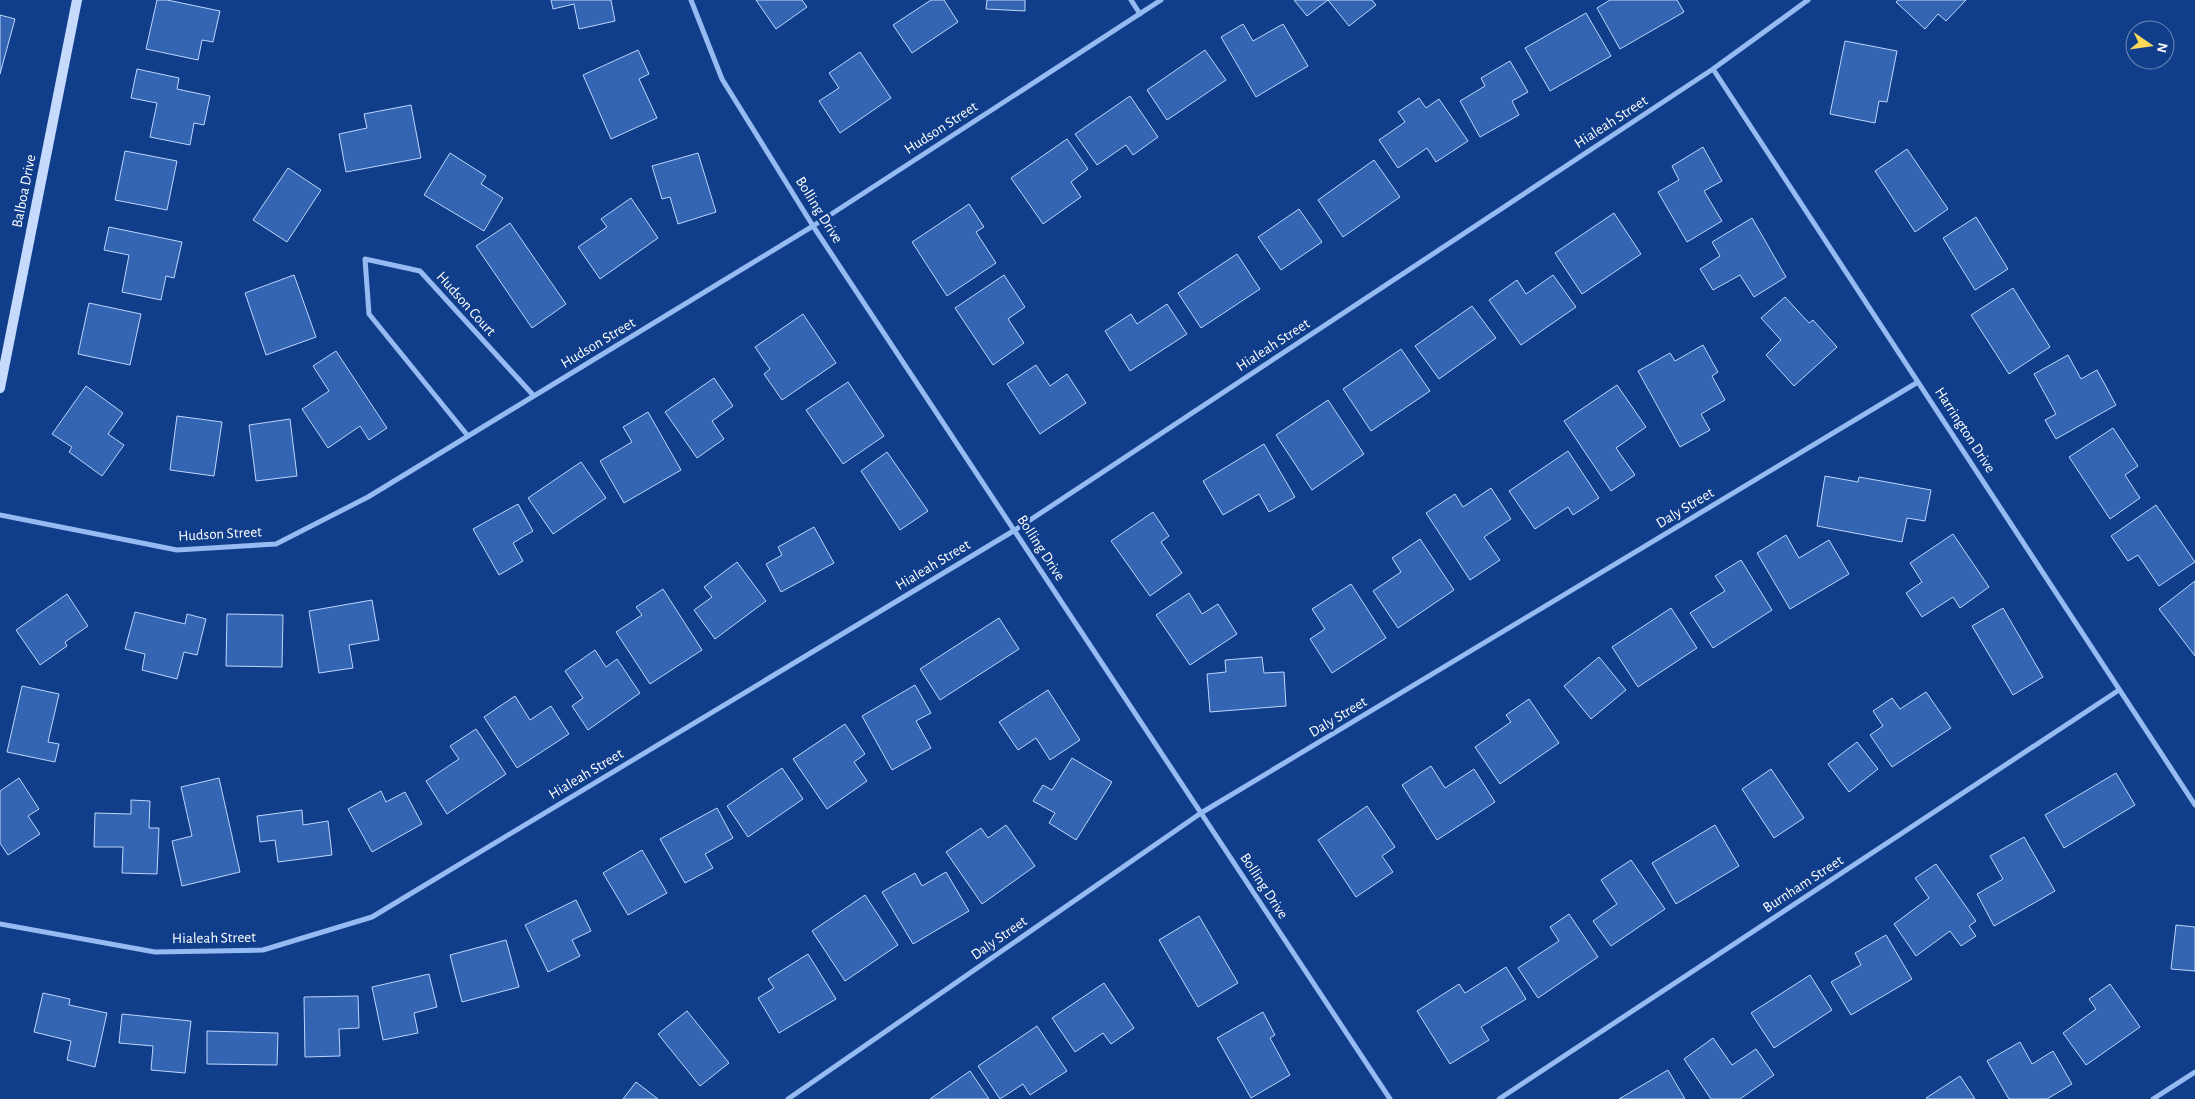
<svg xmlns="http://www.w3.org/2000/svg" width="2195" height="1099" font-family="'Alegreya Sans',sans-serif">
	<rect width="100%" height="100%" fill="#103e8b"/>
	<!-- building -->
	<path fill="#3465b3" stroke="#bdd6fd" d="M 157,0 L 167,0 L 220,11 L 213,42 L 202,40 L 198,60 L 146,49 Z
		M 551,0 L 611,0 L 615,21 L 579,29 L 574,4 L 553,9 Z
		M 756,0 L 802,0 L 807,7 L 776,29 Z
		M 931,0 L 944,0 L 958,22 L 912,53 L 893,25 Z
		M 987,0 L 1025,0 L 1025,11 L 986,9 Z
		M 1294,0 L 1328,0 L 1307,16 Z
		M 1328,0 L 1372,0 L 1376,5 L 1349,26 Z
		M 1610,0 L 1677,0 L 1684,12 L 1620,49 L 1597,8 Z
		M 1898,0 L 1966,0 L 1946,21 L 1938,14 L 1925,29 L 1896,2 Z
		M 1586,13 L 1611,56 L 1550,91 L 1525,48 Z
		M 0,15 L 15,19 L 0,74 Z
		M 1243,24 L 1253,41 L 1283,24 L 1308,66 L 1256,97 L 1221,37 Z
		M 1845,41 L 1897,51 L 1887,102 L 1879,101 L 1875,123 L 1830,114 Z
		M 638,50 L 649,74 L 639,79 L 657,118 L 611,139 L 583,75 Z
		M 1205,50 L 1226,80 L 1167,120 L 1147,90 Z
		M 860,52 L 891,98 L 840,133 L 819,101 L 839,88 L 829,73 Z
		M 1510,61 L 1528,92 L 1512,101 L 1519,115 L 1480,137 L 1460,101 L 1485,86 L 1481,78 Z
		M 137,69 L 179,78 L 177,89 L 210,96 L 204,125 L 194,123 L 190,145 L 150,137 L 157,103 L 131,98 Z
		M 1130,96 L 1158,137 L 1133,155 L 1126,145 L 1097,165 L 1075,134 Z
		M 1419,98 L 1426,108 L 1439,99 L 1468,141 L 1436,162 L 1427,148 L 1398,168 L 1379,140 L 1405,122 L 1398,112 Z
		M 411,105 L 421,158 L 346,172 L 339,134 L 367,128 L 364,114 Z
		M 1067,139 L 1088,169 L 1071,182 L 1081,197 L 1043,224 L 1011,178 Z
		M 1703,147 L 1722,181 L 1704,191 L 1722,221 L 1687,242 L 1658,192 L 1679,180 L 1672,166 Z
		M 1907,149 L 1948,209 L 1915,232 L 1875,171 Z
		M 125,151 L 177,161 L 167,210 L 115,200 Z
		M 450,153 L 486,176 L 481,184 L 503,198 L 484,231 L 424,195 Z
		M 698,153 L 716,212 L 678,224 L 670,197 L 662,199 L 652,166 Z
		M 1374,160 L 1400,197 L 1343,237 L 1318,200 Z
		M 288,168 L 321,190 L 287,242 L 253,220 Z
		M 631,198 L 658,238 L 600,279 L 578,247 L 607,227 L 601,219 Z
		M 969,204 L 984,227 L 976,232 L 996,263 L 947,296 L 912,242 Z
		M 1299,209 L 1322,242 L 1281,270 L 1258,237 Z
		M 1614,213 L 1641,254 L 1582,294 L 1555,253 Z
		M 1976,217 L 2008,269 L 1975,290 L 1943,238 Z
		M 1752,218 L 1786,277 L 1754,297 L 1740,275 L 1713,290 L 1700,269 L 1720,256 L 1712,242 Z
		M 510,223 L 566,304 L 532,328 L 476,246 Z
		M 109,227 L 182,242 L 174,278 L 166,276 L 161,300 L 122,292 L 129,255 L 104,250 Z
		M 1237,254 L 1260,289 L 1201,328 L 1178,293 Z
		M 294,275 L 316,337 L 266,355 L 245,293 Z
		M 1004,275 L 1025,307 L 1008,319 L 1024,343 L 993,365 L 955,308 Z
		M 1553,275 L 1576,307 L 1521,345 L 1489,300 L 1517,280 L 1526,294 Z
		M 2013,288 L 2050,347 L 2009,374 L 1971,315 Z
		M 1785,297 L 1809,323 L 1813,320 L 1837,347 L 1794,386 L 1766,355 L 1781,340 L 1761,318 Z
		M 89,303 L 141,314 L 130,365 L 78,354 Z
		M 1167,304 L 1187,334 L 1130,371 L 1105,331 L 1131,314 L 1137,324 Z
		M 1472,306 L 1496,338 L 1439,379 L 1415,346 Z
		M 803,314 L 836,363 L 782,400 L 764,374 L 770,369 L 755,347 Z
		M 1703,345 L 1718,372 L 1712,376 L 1725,400 L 1701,414 L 1710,430 L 1680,447 L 1638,371 L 1670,353 L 1675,361 Z
		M 1401,349 L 1430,391 L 1371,431 L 1343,389 Z
		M 336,351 L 387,428 L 369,440 L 360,426 L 328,448 L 302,409 L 329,391 L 313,366 Z
		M 2068,355 L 2081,379 L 2097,370 L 2116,405 L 2056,439 L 2045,420 L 2056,414 L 2034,374 Z
		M 1036,365 L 1050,386 L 1067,374 L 1086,403 L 1040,434 L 1007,384 Z
		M 714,378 L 733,406 L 712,421 L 724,439 L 697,458 L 665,412 Z
		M 848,382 L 884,436 L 843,464 L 806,410 Z
		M 1617,385 L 1646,427 L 1616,448 L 1635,475 L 1611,491 L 1564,421 Z
		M 86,386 L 123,413 L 108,434 L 124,445 L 102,476 L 69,452 L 72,447 L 52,434 Z
		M 1328,400 L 1364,454 L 1312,490 L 1276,435 Z
		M 648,412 L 681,470 L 624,503 L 600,461 L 632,442 L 623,427 Z
		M 177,416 L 222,422 L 214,476 L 170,470 Z
		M 290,419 L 297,476 L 256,481 L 249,425 Z
		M 2113,428 L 2138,466 L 2125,475 L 2140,498 L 2110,519 L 2069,457 Z
		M 1264,444 L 1295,497 L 1269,512 L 1259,494 L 1223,515 L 1203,481 Z
		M 1568,451 L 1599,498 L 1573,515 L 1568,507 L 1535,529 L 1509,491 Z
		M 887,452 L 928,511 L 900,530 L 861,471 Z
		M 581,462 L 606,498 L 553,534 L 528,498 Z
		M 1825,476 L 1858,482 L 1859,477 L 1931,490 L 1925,521 L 1907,518 L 1902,542 L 1817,526 Z
		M 1491,488 L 1511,519 L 1484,537 L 1500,560 L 1470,580 L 1426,513 L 1455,494 L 1463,507 Z
		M 518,504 L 533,531 L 513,543 L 523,561 L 499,575 L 473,529 Z
		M 2156,505 L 2195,562 L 2159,586 L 2138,555 L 2128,561 L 2111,536 Z
		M 1153,512 L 1169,536 L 1161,542 L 1182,573 L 1150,596 L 1111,541 Z
		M 814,527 L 834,563 L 781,592 L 766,564 L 782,555 L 778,547 Z
		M 1953,534 L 1989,587 L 1960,608 L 1953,597 L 1922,617 L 1906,593 L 1922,582 L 1910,563 Z
		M 1786,535 L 1799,558 L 1829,540 L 1849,574 L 1790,609 L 1757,553 Z
		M 1420,539 L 1454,590 L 1398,628 L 1373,591 L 1401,572 L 1392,558 Z
		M 1741,560 L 1772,610 L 1713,648 L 1690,613 L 1725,591 L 1715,576 Z
		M 737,562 L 766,601 L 715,639 L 694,610 L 712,597 L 704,587 Z
		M 2195,581 L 2195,656 L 2159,609 Z
		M 1351,584 L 1386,638 L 1332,673 L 1310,639 L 1325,629 L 1312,609 Z
		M 663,589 L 702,650 L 650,684 L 616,632 L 642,615 L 636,607 Z
		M 1189,593 L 1202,614 L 1218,604 L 1237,634 L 1190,665 L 1156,615 Z
		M 67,594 L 88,626 L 65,642 L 67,646 L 40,665 L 16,630 Z
		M 372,600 L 379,640 L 349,645 L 353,668 L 319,673 L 309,611 Z
		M 1671,608 L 1697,648 L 1638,687 L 1612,647 Z
		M 2003,608 L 2043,677 L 2013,695 L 1972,626 Z
		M 135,612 L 185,624 L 187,614 L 206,619 L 197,655 L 184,652 L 177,679 L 142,670 L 145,654 L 125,649 Z
		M 227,614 L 283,615 L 282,667 L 226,666 Z
		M 999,618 L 1019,649 L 940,700 L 920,669 Z
		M 595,650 L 606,667 L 617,659 L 640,693 L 588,730 L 572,706 L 583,698 L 565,671 Z
		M 1262,657 L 1264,673 L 1284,672 L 1286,706 L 1210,712 L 1207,674 L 1226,672 L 1225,660 Z
		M 1599,657 L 1626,690 L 1591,719 L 1564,686 Z
		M 915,685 L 931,713 L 916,721 L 931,748 L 892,770 L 862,716 Z
		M 22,686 L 59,694 L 48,742 L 59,744 L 55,762 L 7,752 Z
		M 1048,690 L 1080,740 L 1050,760 L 1036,738 L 1018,750 L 999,722 Z
		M 1926,692 L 1951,728 L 1892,767 L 1870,735 L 1883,726 L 1873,711 L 1892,698 L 1900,709 Z
		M 515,696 L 530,720 L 551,706 L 569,734 L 517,768 L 484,717 Z
		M 1529,699 L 1559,743 L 1500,784 L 1475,747 L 1511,722 L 1506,715 Z
		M 845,724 L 865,754 L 854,762 L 867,781 L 827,809 L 793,759 Z
		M 476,729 L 506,774 L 447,814 L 426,781 L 459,759 L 450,746 Z
		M 1857,742 L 1878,769 L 1849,792 L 1828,764 Z
		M 1072,758 L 1112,782 L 1076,840 L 1049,823 L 1055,813 L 1033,801 L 1043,785 L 1052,790 Z
		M 1431,766 L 1445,788 L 1474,769 L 1495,802 L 1437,840 L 1402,785 Z
		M 782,768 L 803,799 L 748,837 L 727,806 Z
		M 1771,769 L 1804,818 L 1774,838 L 1742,789 Z
		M 2116,773 L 2135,805 L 2064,848 L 2045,815 Z
		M 19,778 L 39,809 L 28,816 L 40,834 L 8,855 L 0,843 L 0,791 Z
		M 219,778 L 240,872 L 182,886 L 172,841 L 192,836 L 181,787 Z
		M 381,791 L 386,802 L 405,792 L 422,824 L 372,852 L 348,809 Z
		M 131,800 L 150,801 L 149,828 L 159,828 L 157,874 L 122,873 L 123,847 L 94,847 L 95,813 L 131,814 Z
		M 1367,806 L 1395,847 L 1382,856 L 1393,872 L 1356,897 L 1318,840 Z
		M 717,808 L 733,838 L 705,854 L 713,868 L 685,883 L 660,839 Z
		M 302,810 L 303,825 L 328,821 L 332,855 L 278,862 L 275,840 L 260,842 L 257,816 Z
		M 1006,825 L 1035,866 L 982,904 L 946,852 L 981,828 L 988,838 Z
		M 1715,825 L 1739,866 L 1676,904 L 1652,863 Z
		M 2024,837 L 2055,891 L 1994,926 L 1977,894 L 2003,879 L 1990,856 Z
		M 642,850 L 667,893 L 628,915 L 603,873 Z
		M 1631,860 L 1665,909 L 1611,946 L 1593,921 L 1617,904 L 1601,880 Z
		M 1936,864 L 1976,921 L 1969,926 L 1976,936 L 1961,946 L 1950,931 L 1916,956 L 1894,924 L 1929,898 L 1915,878 Z
		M 946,872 L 969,911 L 913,944 L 882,892 L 915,873 L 922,886 Z
		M 865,895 L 898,945 L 845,981 L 812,931 Z
		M 576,900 L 591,931 L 572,940 L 580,956 L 548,972 L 525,925 Z
		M 1569,914 L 1598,957 L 1538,998 L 1518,968 L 1559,941 L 1550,927 Z
		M 1199,916 L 1238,983 L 1198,1007 L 1159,940 Z
		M 2176,925 L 2195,927 L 2195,971 L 2171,969 Z
		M 1886,935 L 1912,979 L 1851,1015 L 1831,982 L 1861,965 L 1855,953 Z
		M 506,940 L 519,987 L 462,1002 L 450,955 Z
		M 808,954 L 836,999 L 779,1033 L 758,998 L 774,988 L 768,979 Z
		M 1506,967 L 1526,999 L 1481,1027 L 1489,1040 L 1450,1064 L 1417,1011 L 1459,984 L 1465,993 Z
		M 429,974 L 437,1007 L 414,1013 L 418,1033 L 383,1040 L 372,987 Z
		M 1810,975 L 1832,1010 L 1774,1048 L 1751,1013 Z
		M 1104,983 L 1134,1028 L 1111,1044 L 1103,1033 L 1075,1052 L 1052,1018 Z
		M 2110,984 L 2140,1027 L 2086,1065 L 2063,1033 L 2096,1009 L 2089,999 Z
		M 43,993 L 70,999 L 69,1005 L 107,1013 L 95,1067 L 67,1060 L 71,1041 L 34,1032 Z
		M 358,996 L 359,1028 L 339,1029 L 340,1056 L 305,1057 L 304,997 Z
		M 687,1011 L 729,1063 L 700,1086 L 658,1034 Z
		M 1263,1012 L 1275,1035 L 1270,1038 L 1290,1075 L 1251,1098 L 1217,1038 Z
		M 122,1014 L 191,1021 L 185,1073 L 151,1070 L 153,1046 L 119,1043 Z
		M 1037,1026 L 1067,1071 L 1030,1095 L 1023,1084 L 1000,1099 L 978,1066 Z
		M 207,1031 L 278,1033 L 277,1065 L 207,1064 Z
		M 1713,1038 L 1732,1065 L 1756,1049 L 1774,1075 L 1740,1099 L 1711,1099 L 1684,1059 Z
		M 2020,1042 L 2032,1064 L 2053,1051 L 2072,1084 L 2047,1099 L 2009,1099 L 1987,1061 Z
		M 1668,1070 L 1685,1099 L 1619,1099 Z
		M 970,1071 L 989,1099 L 930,1099 Z
		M 1960,1076 L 1975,1099 L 1927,1099 L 1926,1098 Z
		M 636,1082 L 658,1099 L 623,1099 Z"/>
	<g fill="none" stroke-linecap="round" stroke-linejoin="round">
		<!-- street -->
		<path stroke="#96baf2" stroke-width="5" d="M 691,0 L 722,79 L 813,226 L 1390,1099
			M 1131,0 L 1140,14
			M 1713,69 L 2195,805
			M 468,436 L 369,314 L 365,259 L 420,271 L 534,396
			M 0,515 L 177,550 L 276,544 L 368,497 L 813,226 L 1161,0
			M 0,924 L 155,952 L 263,950 L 372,917 L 1015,530 L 1713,69 L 1808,0
			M 788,1099 L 1201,813 L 1918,382
			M 1499,1099 L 2119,690
			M 2153,1099 L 2195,1072"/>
		<!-- secondary -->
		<path stroke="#c5dafc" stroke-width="10" d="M 0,388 L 77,0"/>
	</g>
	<g text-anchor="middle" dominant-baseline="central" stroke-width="5" stroke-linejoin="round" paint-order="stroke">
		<!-- street labels -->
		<g font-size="15" fill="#fff" stroke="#103e8b">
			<text transform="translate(1611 122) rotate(-33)">Hialeah Street</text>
			<text transform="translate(941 128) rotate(-33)">Hudson Street</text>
			<text transform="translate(24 191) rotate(-79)">Balboa Drive</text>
			<text transform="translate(819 210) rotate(58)">Bolling Drive</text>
			<text transform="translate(466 304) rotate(48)">Hudson Court</text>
			<text transform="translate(598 343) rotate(-31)">Hudson Street</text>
			<text transform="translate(1273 345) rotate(-33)">Hialeah Street</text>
			<text transform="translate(1965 430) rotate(57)">Harrington Drive</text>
			<text transform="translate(1685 508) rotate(-31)">Daly Street</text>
			<text transform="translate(220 534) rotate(-3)">Hudson Street</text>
			<text transform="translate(1041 548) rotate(57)">Bolling Drive</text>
			<text transform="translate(933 565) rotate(-31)">Hialeah Street</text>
			<text transform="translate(1338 717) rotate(-31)">Daly Street</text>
			<text transform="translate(586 774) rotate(-31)">Hialeah Street</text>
			<text transform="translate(1803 884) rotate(-33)">Burnham Street</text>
			<text transform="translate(1264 886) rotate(57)">Bolling Drive</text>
			<text transform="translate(214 938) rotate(-1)">Hialeah Street</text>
			<text transform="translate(999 938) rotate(-35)">Daly Street</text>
		</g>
	</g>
	<!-- north arrow -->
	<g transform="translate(2150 45) rotate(103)"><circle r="24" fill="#103e8b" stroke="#708bb9"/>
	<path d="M0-4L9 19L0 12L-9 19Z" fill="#ffd957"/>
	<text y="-8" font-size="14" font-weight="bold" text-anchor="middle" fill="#ffffff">N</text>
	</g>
</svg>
